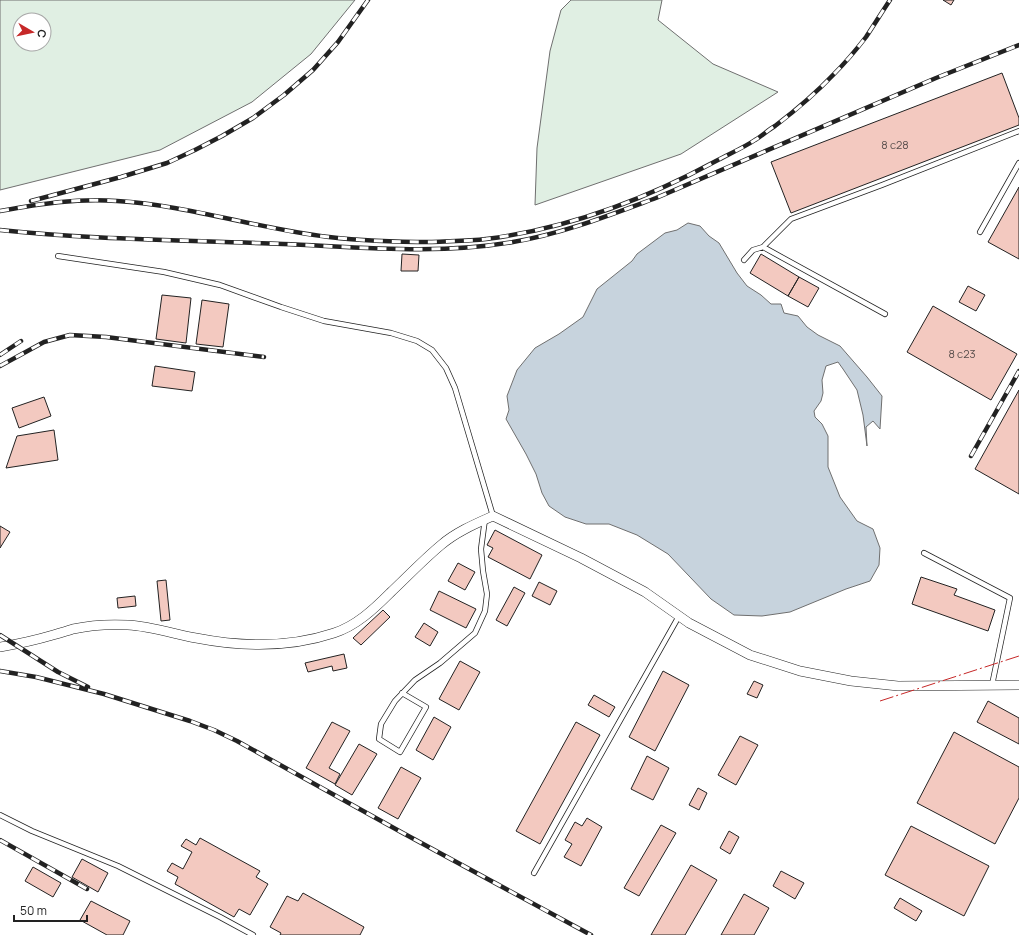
<svg xmlns="http://www.w3.org/2000/svg" width="1019" height="935" font-family="Manrope,sans-serif">
	<rect width="100%" height="100%" fill="#fff"/>
	<!-- green -->
	<path fill="#e0efe3" stroke="#6f6f6f" fill-rule="evenodd" d="M 0,0 L 355,0 L 311,54 L 252,102 L 160,150 L 0,190 ZM 20,20 L 44,20 L 44,44 L 20,44 Z
		M 571,0 L 662,0 L 658,20 L 713,64 L 778,92 L 681,154 L 535,205 L 537,148 L 550,51 L 561,10 Z"/>
	<!-- water -->
	<path fill="#c7d3dd" stroke="#6f6f6f" d="M 688,223 L 700,226 L 709,236 L 719,243 L 737,273 L 747,286 L 761,295 L 771,304 L 781,304 L 784,313 L 798,316 L 807,327 L 818,335 L 840,346 L 867,377 L 882,396 L 880,429 L 873,421 L 866,427 L 867,446 L 863,415 L 857,390 L 843,369 L 838,362 L 826,366 L 822,380 L 823,393 L 821,401 L 814,411 L 815,417 L 822,424 L 828,436 L 828,467 L 840,497 L 857,521 L 873,529 L 880,548 L 879,565 L 870,581 L 846,589 L 790,612 L 762,616 L 734,615 L 711,599 L 668,554 L 637,535 L 609,524 L 586,524 L 565,517 L 549,506 L 542,493 L 536,474 L 526,454 L 506,419 L 509,410 L 507,396 L 517,370 L 535,348 L 559,334 L 583,317 L 597,289 L 632,261 L 637,254 L 665,233 L 677,230 Z"/>
	<!-- building -->
	<path fill="#f3c9c0" stroke="#222" d="M 943,0 L 954,0 L 951,5 Z
		M 1002,73 L 1019,118 L 1019,125 L 791,213 L 771,162 Z
		M 1019,187 L 1019,259 L 988,242 Z
		M 402,254 L 419,255 L 418,271 L 401,271 Z
		M 761,254 L 799,277 L 788,296 L 750,273 Z
		M 799,277 L 819,288 L 808,307 L 788,296 Z
		M 968,286 L 985,295 L 976,311 L 959,302 Z
		M 162,295 L 191,298 L 186,343 L 156,339 Z
		M 202,300 L 229,304 L 223,347 L 196,344 Z
		M 933,306 L 1017,354 L 991,400 L 907,352 Z
		M 155,366 L 195,372 L 192,391 L 152,386 Z
		M 1019,390 L 1019,494 L 975,469 Z
		M 44,397 L 51,416 L 19,428 L 12,408 Z
		M 54,430 L 58,460 L 6,468 L 17,436 Z
		M 0,526 L 10,532 L 0,548 Z
		M 495,530 L 542,555 L 530,579 L 488,557 L 493,548 L 487,545 Z
		M 458,563 L 475,572 L 465,590 L 448,581 Z
		M 921,577 L 957,589 L 954,595 L 995,610 L 988,631 L 912,604 Z
		M 166,580 L 170,620 L 161,621 L 157,581 Z
		M 539,582 L 557,591 L 550,605 L 532,596 Z
		M 514,587 L 525,593 L 507,626 L 496,620 Z
		M 439,591 L 476,609 L 466,628 L 430,610 Z
		M 135,596 L 136,606 L 118,608 L 117,598 Z
		M 383,610 L 390,617 L 361,645 L 353,638 Z
		M 424,623 L 438,632 L 430,646 L 415,637 Z
		M 344,654 L 347,668 L 333,671 L 332,666 L 308,672 L 305,663 Z
		M 460,661 L 480,672 L 459,710 L 439,699 Z
		M 663,671 L 689,685 L 655,751 L 629,737 Z
		M 754,681 L 763,685 L 757,698 L 747,694 Z
		M 594,695 L 615,707 L 609,717 L 588,705 Z
		M 988,701 L 1019,718 L 1019,744 L 977,722 Z
		M 434,717 L 451,727 L 433,760 L 416,750 Z
		M 332,722 L 350,731 L 329,768 L 340,774 L 335,784 L 306,768 Z
		M 576,722 L 600,735 L 540,844 L 516,831 Z
		M 954,732 L 1019,767 L 1019,798 L 995,844 L 917,803 Z
		M 740,736 L 758,745 L 736,785 L 718,775 Z
		M 359,744 L 377,754 L 352,795 L 335,785 Z
		M 647,756 L 669,768 L 653,800 L 631,789 Z
		M 401,767 L 421,778 L 398,819 L 378,808 Z
		M 698,788 L 707,793 L 699,810 L 689,805 Z
		M 587,818 L 602,827 L 581,866 L 564,857 L 572,844 L 565,840 L 575,822 L 582,826 Z
		M 661,825 L 676,833 L 639,896 L 624,888 Z
		M 911,826 L 989,866 L 964,916 L 885,875 Z
		M 729,831 L 739,837 L 730,854 L 720,848 Z
		M 200,838 L 260,871 L 256,877 L 268,884 L 250,915 L 239,909 L 234,917 L 175,884 L 178,877 L 167,871 L 172,863 L 183,869 L 192,852 L 181,846 L 186,839 L 196,845 Z
		M 82,859 L 108,873 L 98,892 L 72,877 Z
		M 691,865 L 717,880 L 685,935 L 651,935 Z
		M 33,867 L 61,883 L 53,897 L 25,881 Z
		M 781,871 L 804,883 L 795,899 L 773,886 Z
		M 303,893 L 364,927 L 360,935 L 280,935 L 281,933 L 270,927 L 287,896 L 298,901 Z
		M 744,894 L 769,908 L 754,935 L 721,935 Z
		M 900,898 L 922,911 L 916,921 L 894,908 Z
		M 91,901 L 130,921 L 123,935 L 107,935 L 80,920 Z"/>
	<g fill="none" stroke-linecap="round" stroke-linejoin="round">
		<!-- service casing -->
		<g stroke="#222" stroke-width="6">
			<path id="service" d="M 980,232 L 1019,163
				M 58,256 L 164,272 L 220,285 L 281,307 L 324,321 L 391,333 L 417,341 L 432,350 L 446,368 L 455,388 L 493,516
				M 744,260 L 753,250 L 763,247
				M 885,314 L 763,247 L 791,219 L 882,185 L 1019,131
				M 924,553 L 1010,598 L 992,685
				M 402,693 L 426,707 L 400,752 L 379,739 L 381,724 L 395,701 L 415,680 L 440,663 L 475,633 L 485,611 L 487,594 L 483,571 L 481,549 L 485,519
				M 0,815 L 32,831 L 118,866 L 220,917 L 253,935
				M 534,873 L 679,616"/>
		</g>
		<!-- minor casing -->
		<g stroke="#222" stroke-width="10">
			<path id="minor" d="M 0,647 C 18,644 36,640 53,635 C 60,633 67,631 73,629 C 91,625 110,624 128,625 C 150,626 174,634 196,638 C 242,647 289,648 334,633 C 356,626 374,609 390,593 C 407,577 423,560 441,545 C 456,532 475,524 493,516 L 581,558 L 645,592 L 689,623 L 750,655 L 800,671 L 851,681 L 898,686 L 1019,685"/>
		</g>
		<!-- service -->
		<use href="#service" stroke="#fff" stroke-width="4.5"/>
		<!-- minor -->
		<use href="#minor" stroke="#fff" stroke-width="9"/>
		<!-- rail casing -->
		<g stroke="#222" stroke-width="4.5">
			<path id="rail" d="M 31,201 L 121,177 L 167,163 L 195,150 L 222,136 L 253,118 L 284,95 L 313,70 L 338,42 L 368,0
				M 0,211 C 39,204 77,198 117,201 C 188,205 258,229 329,237 C 363,241 397,242 432,242 C 450,241 468,241 486,239 C 566,229 646,199 716,161 C 729,154 743,148 755,140 C 762,136 768,130 775,126 C 796,110 816,93 834,74 C 845,63 856,50 866,37 C 874,25 882,12 890,0
				M 0,230 C 94,240 189,240 283,244 C 358,247 439,255 513,242 C 562,234 610,215 656,198 L 936,78 L 1019,45
				M 0,355 L 21,341
				M 0,366 L 44,342 L 70,335 L 106,337 L 264,357
				M 971,456 L 1019,371
				M 0,635 L 58,672 L 88,687
				M 0,671 L 36,677 L 104,694 L 190,721 L 214,730 L 237,741 L 401,832 L 591,935
				M 0,840 L 87,889"/>
		</g>
		<!-- rail -->
		<use href="#rail" stroke="#fff" stroke-width="3" stroke-dasharray="9" stroke-linecap="butt"/>
		<!-- power -->
		<path stroke="#c62828" stroke-width="1" stroke-dasharray="14 3 2 3" stroke-linecap="butt" d="M 880,701 L 1019,656"/>
	</g>
	<g text-anchor="middle" dominant-baseline="central" stroke-width="3" stroke-linejoin="round" paint-order="stroke">
		<!-- number labels -->
		<g font-size="11" fill="#564c4a">
			<text x="895" y="144">8 с28</text>
			<text x="962" y="353">8 с23</text>
		</g>
	</g>
	<!-- north arrow -->
	<g transform="translate(32 32) rotate(99)"><circle r="19" fill="#ffffff" stroke="#a7a7a7"/>
	<path d="M0-3L7 15L0 10L-7 15Z" fill="#c62828"/>
	<text y="-6" font-size="11" font-weight="bold" text-anchor="middle" fill="#222222">С</text>
	</g>
	<!-- scale -->
	<path d="M14 915v6h73v-6" fill="none" stroke="#222222" stroke-width="2"/>
	<text x="20" y="915" font-size="12" fill="#222222" stroke="#ffffff" stroke-width="3" paint-order="stroke">50 m</text>
</svg>
